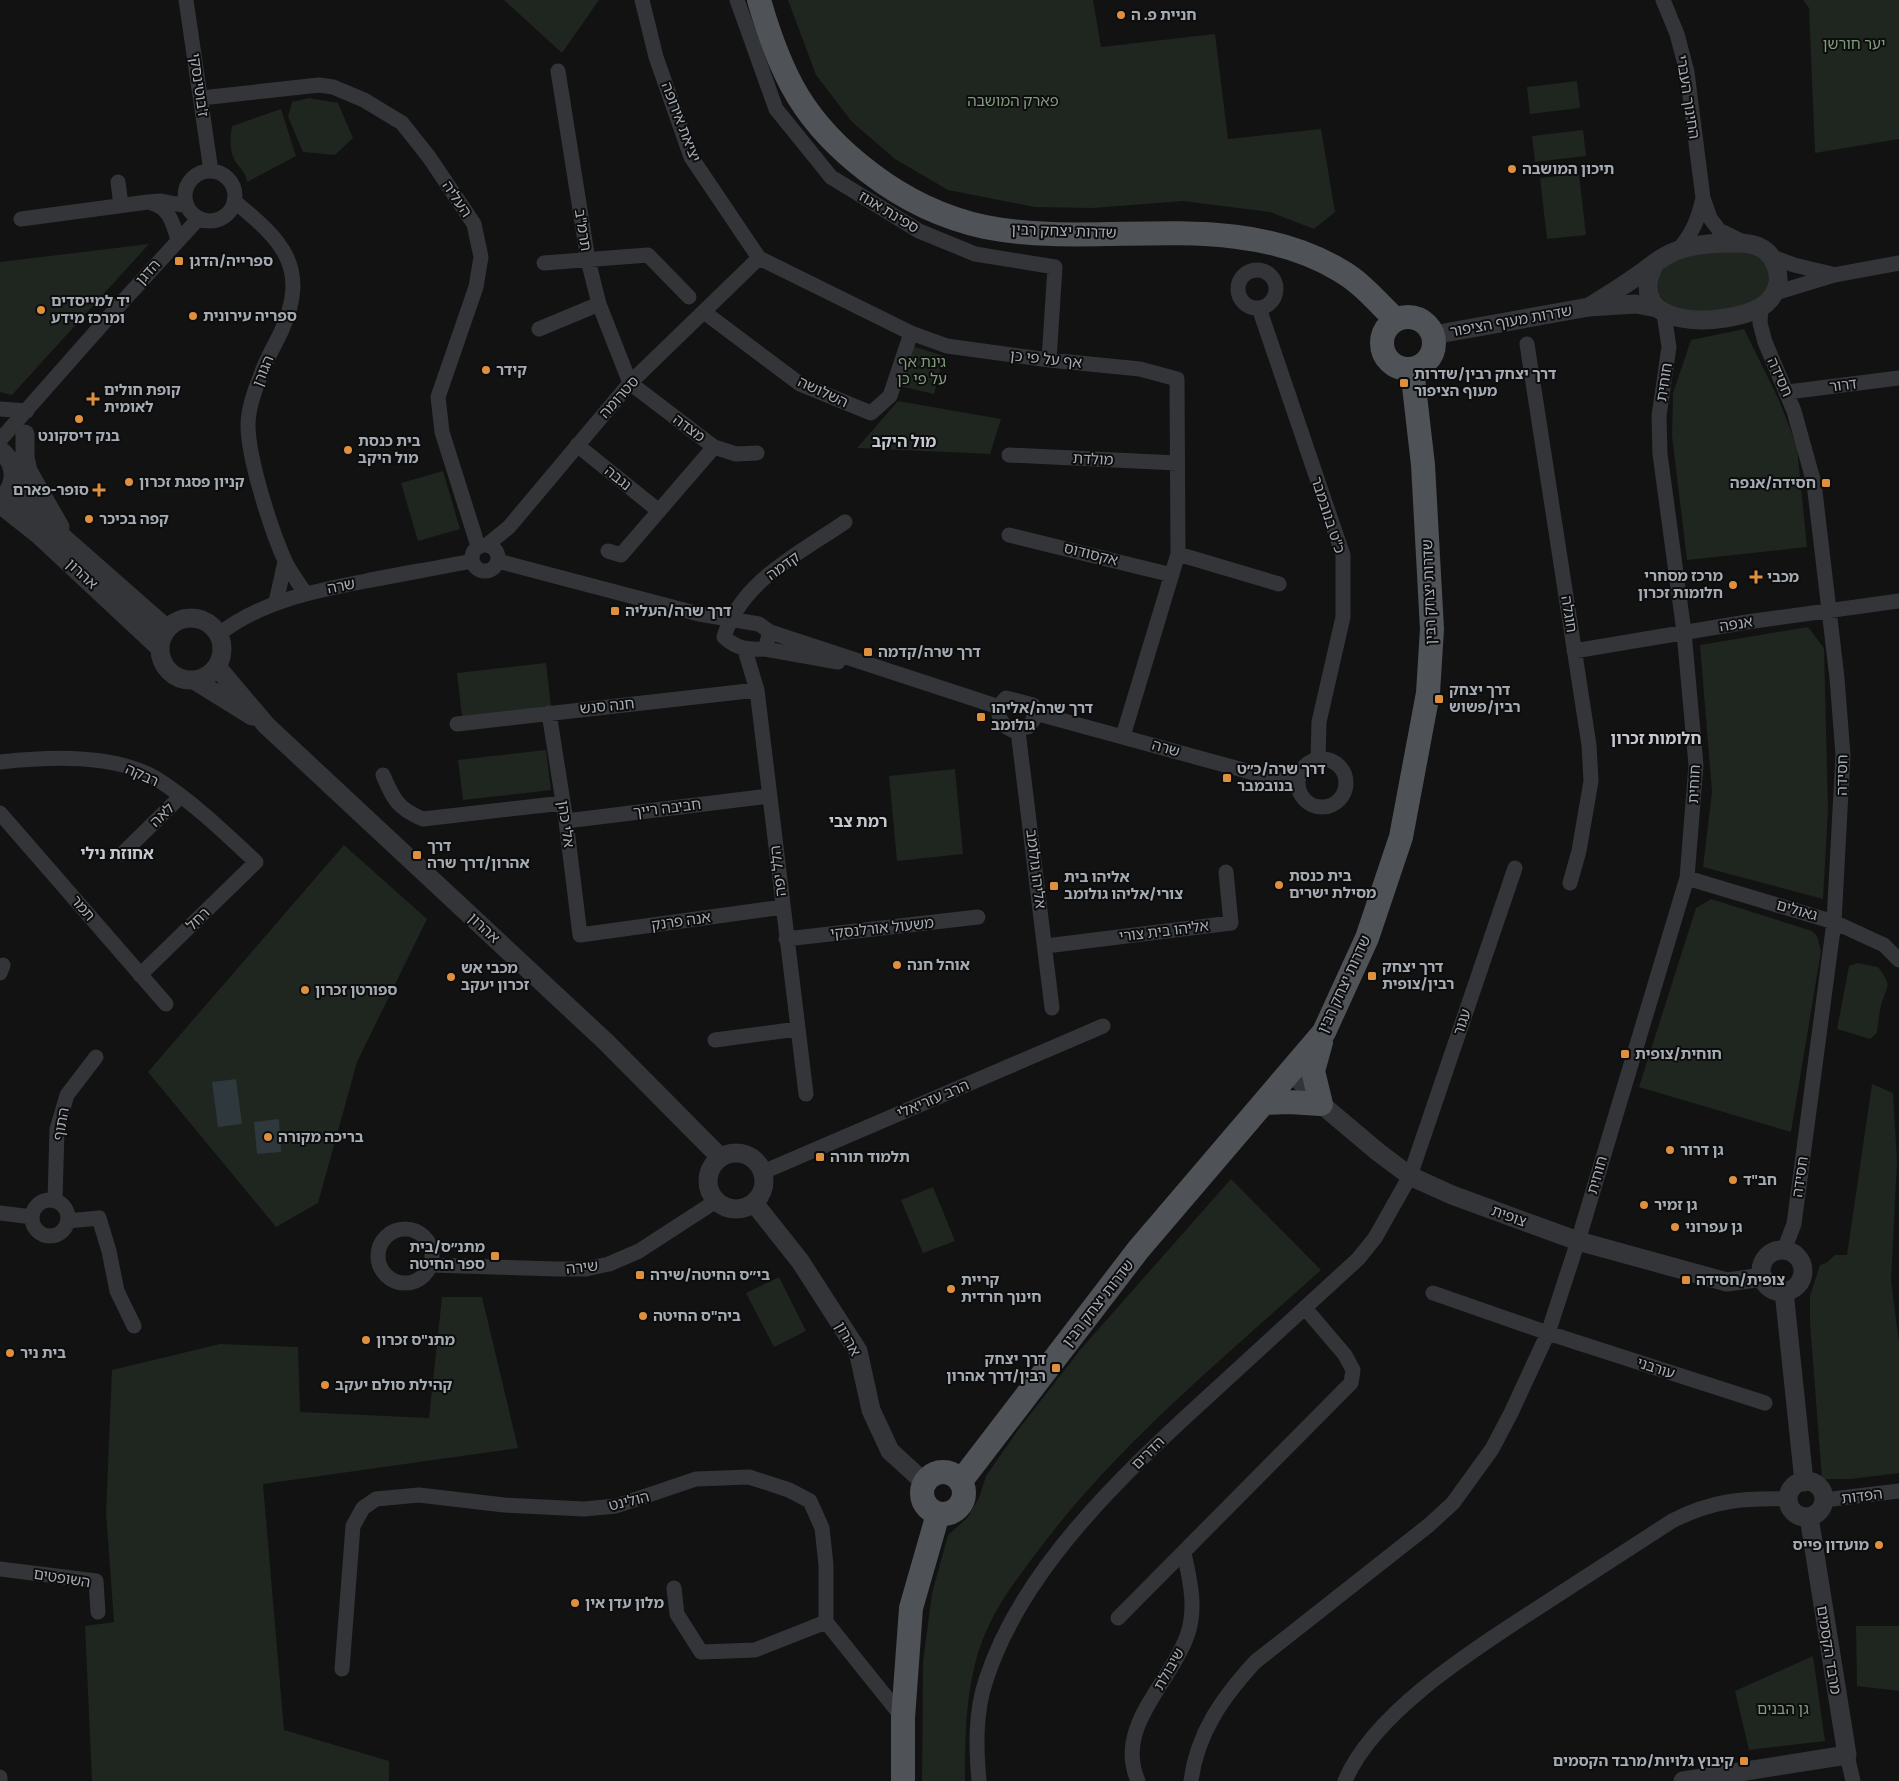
<svg xmlns="http://www.w3.org/2000/svg" width="1899" height="1781" font-family="'Fira Sans Condensed','Noto Sans Hebrew',sans-serif">
	<rect width="100%" height="100%" fill="#121213"/>
	<!-- green -->
	<path fill="#1f251f" d="M 504,0 L 599,0 L 562,53 Z
		M 788,0 L 1093,0 L 1101,47 L 1215,34 L 1228,139 L 1321,129 L 1335,212 L 1314,229 L 1270,212 L 1183,201 L 1093,208 L 1035,207 L 948,190 L 895,159 L 852,122 L 816,75 Z
		M 1803,0 L 1899,0 L 1899,139 L 1815,153 L 1809,8 Z
		M 1577,81 L 1580,108 L 1530,114 L 1527,87 Z
		M 309,98 L 338,103 L 353,138 L 335,155 L 303,152 L 288,117 L 292,102 Z
		M 281,109 L 296,156 L 247,182 C 246,172 240,169 235,161 C 229,149 230,139 232,126 Z
		M 1583,130 L 1586,156 L 1535,162 L 1532,136 Z
		M 1579,174 L 1586,235 L 1547,239 L 1540,178 Z
		M 149,244 L 12,395 L 0,392 L 0,262 Z
		M 1703,250 L 1757,253 L 1767,266 L 1769,283 L 1767,291 L 1748,307 L 1679,313 C 1657,294 1654,296 1662,267 Z
		M 1744,329 L 1779,400 L 1797,447 L 1807,547 L 1687,560 L 1672,436 L 1673,393 L 1691,340 Z
		M 912,346 L 944,356 L 934,394 L 899,386 Z
		M 898,401 L 1001,419 L 990,454 L 857,448 Z
		M 443,471 L 460,529 L 418,541 L 401,483 Z
		M 1808,627 L 1824,648 L 1828,809 L 1823,899 L 1703,867 L 1712,792 L 1700,645 Z
		M 546,663 L 551,706 L 462,717 L 457,673 Z
		M 546,750 L 551,790 L 463,800 L 458,760 Z
		M 955,769 L 963,854 L 897,861 L 889,776 Z
		M 344,845 L 427,919 L 357,1062 L 318,1203 L 276,1227 L 148,1072 Z
		M 1711,899 L 1812,931 L 1817,936 L 1821,951 L 1791,1132 L 1639,1087 L 1696,908 Z
		M 1857,963 L 1878,967 C 1894,988 1886,985 1881,1006 C 1879,1014 1878,1024 1877,1033 L 1870,1039 L 1837,1029 L 1849,966 Z
		M 1872,1084 L 1893,1093 L 1897,1161 L 1891,1281 L 1899,1343 L 1899,1473 L 1851,1479 L 1822,1479 L 1810,1323 L 1810,1296 L 1820,1265 L 1826,1263 L 1835,1255 L 1847,1255 Z
		M 1231,1179 L 1321,1270 C 1225,1357 1123,1440 1044,1543 C 1024,1569 1003,1596 989,1625 C 966,1673 965,1729 965,1781 L 922,1781 L 923,1662 L 932,1593 L 948,1535 L 967,1518 L 979,1498 L 986,1476 L 1018,1430 L 1080,1350 Z
		M 933,1187 L 955,1241 L 923,1253 L 901,1200 Z
		M 779,1277 L 806,1331 L 774,1347 L 746,1293 Z
		M 442,1297 L 482,1297 L 518,1448 L 263,1484 L 284,1730 L 389,1761 L 389,1781 L 92,1781 L 85,1626 L 114,1622 L 106,1513 L 112,1370 L 220,1344 L 298,1347 L 300,1412 L 429,1418 Z
		M 1856,1626 L 1899,1626 L 1899,1691 L 1857,1686 Z
		M 1813,1656 L 1825,1741 L 1749,1750 L 1735,1691 Z"/>
	<!-- water -->
	<path fill="#2f383c" d="M 236,1079 L 242,1124 L 218,1127 L 212,1082 Z
		M 279,1119 L 281,1152 L 257,1154 L 254,1122 Z"/>
	<g fill="none" stroke-linecap="round" stroke-linejoin="round">
		<!-- minor -->
		<path stroke="#333538" stroke-width="15" d="M 186,0 L 211,171
			M 642,0 L 656,57 L 691,157 L 759,258 L 911,333 L 947,346 L 1049,360 L 1140,369 L 1177,379 L 1178,554 L 1123,736
			M 737,0 L 776,109 L 831,177 L 919,231 L 975,254 L 1055,267 L 1049,360
			M 1663,0 L 1677,34 L 1687,72 L 1703,198 L 1710,218 L 1719,230 L 1745,243
			M 558,71 L 588,260 L 599,304 L 630,383 L 714,447 L 736,454 L 757,453
			M 201,98 L 319,85 L 333,87 L 364,100 L 402,123 L 429,157 L 474,224 L 481,257 L 476,287 L 438,397 L 442,432 L 478,546
			M185 196a25 25 0 1 1 50 0a25 25 0 1 1-50 0Z
			M 118,182 L 121,205
			M 234,201 C 283,241 310,268 281,332 C 274,347 265,361 260,377 C 254,392 248,409 248,425 C 248,458 271,530 285,561 C 290,572 299,583 305,593
			M 151,203 C 169,207 173,223 178,240
			M 21,219 L 148,202 L 161,201 L 187,206
			M 1678,250 C 1693,233 1698,219 1703,198
			M 1770,256 L 1794,265 L 1832,274
			M 544,263 L 648,255 L 689,297
			M1238 289a19 19 0 1 1 38 0a19 19 0 1 1-38 0Z
			M 1775,293 L 1834,275 L 1899,263
			M 1761,307 L 1760,323 L 1765,342 L 1794,411 L 1814,483 L 1837,678 L 1843,755 L 1834,922 L 1794,1224 L 1784,1250
			M 1259,308 L 1343,555 L 1343,617 L 1319,722 L 1318,759
			M 704,312 L 800,384 L 871,413 L 890,396 L 911,333
			M 539,329 L 599,304
			M 1527,344 L 1589,745 L 1591,781 L 1579,851 L 1570,883
			M 1788,392 L 1899,378
			M 0,409 L 27,411
			M 0,440 L 114,311 L 199,218
			M 577,445 L 659,511
			M 1009,455 L 1177,463
			M 1009,535 L 1172,575
			M472 558a13 13 0 1 1 26 0a13 13 0 1 1-26 0Z
			M 487,545 L 509,527 L 630,383 L 759,258
			M 608,551 L 621,555 L 714,447
			M 1178,554 L 1279,584
			M 498,561 L 699,614 L 759,624 L 770,632
			M 276,602 L 285,562
			M 770,632 L 999,707
			M 770,632 L 765,649 C 748,650 737,649 724,637 C 741,581 800,553 845,522
			M 219,634 C 262,601 314,591 366,581 C 401,574 437,568 472,561
			M 765,649 L 838,662
			M 745,650 L 757,690 L 806,1094
			M 1574,651 L 1747,622 L 1899,601
			M 1006,698 L 1033,705 L 1034,719 L 1028,727 L 1012,730 C 998,724 994,709 1006,698 Z
			M 549,713 L 566,821 L 580,935 L 783,907
			M 1035,713 L 1298,785
			M 457,724 L 757,690
			M 1018,731 L 1052,1008
			M1298 783a24 24 0 1 1 48 0a24 24 0 1 1-48 0Z
			M 0,762 C 47,757 115,753 157,779 C 193,802 225,833 256,862 L 140,975
			M 383,775 C 393,799 398,809 423,819 L 563,803
			M 0,813 L 166,1004
			M 566,821 L 769,796
			M 122,854 L 180,797
			M 1687,878 L 1834,922 L 1884,945 L 1899,960
			M 786,939 L 978,917
			M 1046,946 L 1231,923 L 1226,872
			M 0,973 L 3,965
			M 715,1040 L 798,1029
			M 763,1172 L 1103,1026
			M32 1218a18 18 0 1 1 36 0a18 18 0 1 1-36 0Z
			M 55,1201 L 57,1129 L 67,1095 L 96,1057
			M 0,1213 L 32,1217
			M 68,1221 L 99,1218 L 109,1251 L 117,1291 L 134,1326
			M378 1256a27 27 0 1 1 54 0a27 27 0 1 1-54 0Z
			M 430,1265 L 557,1269 L 586,1269 L 609,1264 L 639,1251 L 716,1201
			M 1433,1293 L 1548,1333 L 1765,1403
			M 1824,1500 L 1899,1491
			M 0,1569 L 96,1581 L 98,1612
			M 674,1588 L 677,1614 L 701,1652 L 755,1650 L 826,1622
			M 1118,1618 L 1351,1383 L 1353,1370 L 1345,1355 L 1305,1308
			M 342,1669 L 353,1526 L 363,1508 L 376,1499 L 419,1495 L 504,1505 L 584,1509 L 616,1506 L 696,1479 L 749,1477 L 789,1490 L 810,1501 L 822,1528 L 826,1565 L 826,1622 L 903,1718
			M 1847,1755 L 1853,1781
			M 0,1777 L 0,1781
			M 979,1781 C 976,1748 975,1712 986,1680 C 1021,1571 1120,1477 1202,1402 C 1254,1354 1306,1306 1358,1259 L 1375,1238 L 1410,1176 L 1515,868
			M 1138,1781 C 1114,1727 1170,1684 1187,1636 C 1197,1609 1190,1580 1184,1553
			M 1191,1781 C 1197,1733 1223,1697 1255,1662 L 1429,1525 L 1453,1503 L 1492,1449 L 1511,1413 L 1548,1333 L 1578,1241 L 1687,878 L 1696,765 L 1684,632 L 1660,454 L 1659,416 L 1669,347 L 1664,314
			M 1345,1781 C 1375,1709 1483,1644 1547,1602 C 1589,1575 1630,1548 1672,1521 C 1713,1500 1743,1498 1788,1499"/>
		<!-- tertiary -->
		<path stroke="#333538" stroke-width="19" d="M 1589,307 C 1605,297 1622,287 1637,276 C 1650,267 1663,255 1679,250 C 1695,244 1714,243 1731,243 C 1744,243 1757,243 1767,252 C 1775,260 1779,272 1778,283 C 1776,293 1769,302 1761,307 C 1725,327 1623,331 1654,265
			M 1433,335 L 1589,307 L 1636,304 L 1657,308
			M 25,434 L 25,458 L 28,471 L 60,527
			M 0,450 C 14,461 17,477 8,492
			M 13,483 L 24,503 L 167,629
			M 0,504 L 39,535 L 160,648
			M160 649a31 31 0 1 1 62 0a31 31 0 1 1-62 0Z
			M 217,667 L 266,725 L 606,1042 L 720,1157
			M 194,680 L 252,716
			M 1292,1072 L 1321,1104 L 1378,1152 L 1410,1176 L 1452,1195 L 1578,1241 L 1727,1282 L 1763,1277
			M708 1181a28 28 0 1 1 56 0a28 28 0 1 1-56 0Z
			M 754,1203 L 800,1261 L 858,1351 L 871,1410 L 890,1451 L 924,1482
			M1761 1271a21 21 0 1 1 42 0a21 21 0 1 1-42 0Z
			M 1784,1291 L 1804,1482
			M1788 1499a18 18 0 1 1 36 0a18 18 0 1 1-36 0Z
			M 1683,1781 L 1847,1755 L 1809,1517"/>
		<!-- primary -->
		<path stroke="#4f5256" stroke-width="24" d="M 759,0 C 781,77 805,124 870,173 C 904,199 943,218 985,227 C 1101,250 1234,206 1341,271 C 1362,283 1379,304 1396,320
			M1382 343a26 26 0 1 1 52 0a26 26 0 1 1-52 0Z
			M 1265,1103 L 1289,1102 L 1321,1104 L 1313,1071 L 1321,1042
			M922 1493a21 21 0 1 1 42 0a21 21 0 1 1-42 0Z
			M 961,1481 L 1138,1250 L 1324,1032 L 1367,938 L 1401,837 L 1428,693 L 1432,629 L 1423,465 L 1412,369
			M 903,1781 L 903,1718 L 911,1608 L 938,1514"/>
	</g>
	<!-- markers -->
	<g fill="#df903e" stroke="#0d0d0e" stroke-width="2">
		<circle cx="1121" cy="15" r="5"/>
		<circle cx="1512" cy="169" r="5"/>
		<rect x="174" y="256" width="10" height="10" rx="2.5"/>
		<circle cx="41" cy="310" r="5"/>
		<circle cx="193" cy="316" r="5"/>
		<circle cx="486" cy="370" r="5"/>
		<rect x="1399" y="378" width="10" height="10" rx="2.5"/>
		<path d="M90.5 391.5h5v5h5v5h-5v5h-5v-5h-5v-5h5z"/>
		<circle cx="79" cy="419" r="5"/>
		<circle cx="348" cy="450" r="5"/>
		<circle cx="129" cy="482" r="5"/>
		<rect x="1821" y="478" width="10" height="10" rx="2.5"/>
		<path d="M96.5 482.5h5v5h5v5h-5v5h-5v-5h-5v-5h5z"/>
		<circle cx="89" cy="519" r="5"/>
		<path d="M1753.5 569.5h5v5h5v5h-5v5h-5v-5h-5v-5h5z"/>
		<circle cx="1733" cy="585" r="5"/>
		<rect x="610" y="606" width="10" height="10" rx="2.5"/>
		<rect x="863" y="647" width="10" height="10" rx="2.5"/>
		<rect x="1434" y="694" width="10" height="10" rx="2.5"/>
		<rect x="976" y="712" width="10" height="10" rx="2.5"/>
		<rect x="1222" y="773" width="10" height="10" rx="2.5"/>
		<rect x="412" y="850" width="10" height="10" rx="2.5"/>
		<circle cx="1279" cy="885" r="5"/>
		<rect x="1049" y="881" width="10" height="10" rx="2.5"/>
		<circle cx="897" cy="965" r="5"/>
		<rect x="1367" y="971" width="10" height="10" rx="2.5"/>
		<circle cx="451" cy="977" r="5"/>
		<circle cx="305" cy="990" r="5"/>
		<rect x="1620" y="1049" width="10" height="10" rx="2.5"/>
		<circle cx="268" cy="1137" r="5"/>
		<circle cx="1670" cy="1150" r="5"/>
		<rect x="815" y="1152" width="10" height="10" rx="2.5"/>
		<circle cx="1733" cy="1180" r="5"/>
		<circle cx="1644" cy="1205" r="5"/>
		<circle cx="1675" cy="1227" r="5"/>
		<rect x="490" y="1251" width="10" height="10" rx="2.5"/>
		<rect x="635" y="1270" width="10" height="10" rx="2.5"/>
		<rect x="1681" y="1275" width="10" height="10" rx="2.5"/>
		<circle cx="951" cy="1289" r="5"/>
		<circle cx="643" cy="1316" r="5"/>
		<circle cx="366" cy="1340" r="5"/>
		<circle cx="10" cy="1353" r="5"/>
		<rect x="1051" y="1363" width="10" height="10" rx="2.5"/>
		<circle cx="325" cy="1385" r="5"/>
		<circle cx="1879" cy="1545" r="5"/>
		<circle cx="575" cy="1603" r="5"/>
		<rect x="1739" y="1756" width="10" height="10" rx="2.5"/>
	</g>
	<g text-anchor="middle" dominant-baseline="central" stroke-width="4" stroke-linejoin="round" paint-order="stroke">
		<!-- poi labels -->
		<g font-size="15" font-weight="bold" fill="#a5abb2" stroke="#0d0d0e" text-anchor="start">
			<text x="1131" y="15">חניית פ. ה</text>
			<text x="1522" y="169">תיכון המושבה</text>
			<text x="189" y="261">ספרייה/הדגן</text>
			<text x="51" y="301">יד למייסדים<tspan x="51" dy="17">ומרכז מידע</tspan></text>
			<text x="203" y="316">ספריה עירונית</text>
			<text x="496" y="370">קידר</text>
			<text x="1414" y="374">דרך יצחק רבין/שדרות<tspan x="1414" dy="17">מעוף הציפור</tspan></text>
			<text x="104" y="390">קופת חולים<tspan x="104" dy="17">לאומית</tspan></text>
			<text x="79" y="436" text-anchor="middle">בנק דיסקונט</text>
			<text x="358" y="441">בית כנסת<tspan x="358" dy="17">מול היקב</tspan></text>
			<text x="139" y="482">קניון פסגת זכרון</text>
			<text x="1816" y="483" text-anchor="end">חסידה/אנפה</text>
			<text x="89" y="490" text-anchor="end">סופר-פארם</text>
			<text x="99" y="519">קפה בכיכר</text>
			<text x="1723" y="576" text-anchor="end">מרכז מסחרי<tspan x="1723" dy="17">חלומות זכרון</tspan></text>
			<text x="1767" y="577">מכבי</text>
			<text x="625" y="611">דרך שרה/העליה</text>
			<text x="878" y="652">דרך שרה/קדמה</text>
			<text x="1449" y="690">דרך יצחק<tspan x="1449" dy="17">רבין/פשוש</tspan></text>
			<text x="991" y="708">דרך שרה/אליהו<tspan x="991" dy="17">גולומב</tspan></text>
			<text x="1237" y="769">דרך שרה/כ״ט<tspan x="1237" dy="17">בנובמבר</tspan></text>
			<text x="427" y="846">דרך<tspan x="427" dy="17">אהרון/דרך שרה</tspan></text>
			<text x="1289" y="876">בית כנסת<tspan x="1289" dy="17">מסילת ישרים</tspan></text>
			<text x="1064" y="877">אליהו בית<tspan x="1064" dy="17">צורי/אליהו גולומב</tspan></text>
			<text x="907" y="965">אוהל חנה</text>
			<text x="1382" y="967">דרך יצחק<tspan x="1382" dy="17">רבין/צופית</tspan></text>
			<text x="461" y="968">מכבי אש<tspan x="461" dy="17">זכרון יעקב</tspan></text>
			<text x="315" y="990">ספורטן זכרון</text>
			<text x="1635" y="1054">חוחית/צופית</text>
			<text x="278" y="1137">בריכה מקורה</text>
			<text x="1680" y="1150">גן דרור</text>
			<text x="830" y="1157">תלמוד תורה</text>
			<text x="1743" y="1180">חב"ד</text>
			<text x="1654" y="1205">גן זמיר</text>
			<text x="1685" y="1227">גן עפרוני</text>
			<text x="485" y="1247" text-anchor="end">מתנ״ס/בית<tspan x="485" dy="17">ספר החיטה</tspan></text>
			<text x="650" y="1275">בי״ס החיטה/שירה</text>
			<text x="961" y="1280">קריית<tspan x="961" dy="17">חינוך חרדית</tspan></text>
			<text x="1696" y="1280">צופית/חסידה</text>
			<text x="653" y="1316">ביה"ס החיטה</text>
			<text x="376" y="1340">מתנ"ס זכרון</text>
			<text x="20" y="1353">בית ניר</text>
			<text x="1046" y="1359" text-anchor="end">דרך יצחק<tspan x="1046" dy="17">רבין/דרך אהרון</tspan></text>
			<text x="335" y="1385">קהילת סולם יעקב</text>
			<text x="1869" y="1545" text-anchor="end">מועדון פייס</text>
			<text x="585" y="1603">מלון עדן אין</text>
			<text x="1734" y="1761" text-anchor="end">קיבוץ גלויות/מרבד הקסמים</text>
		</g>
		<!-- park labels -->
		<g font-size="15" fill="#809c7d" stroke="#0d0d0e">
			<text x="1854" y="44">יער חורשן</text>
			<text x="1013" y="101">פארק המושבה</text>
			<text x="922" y="362">גינת אף<tspan x="922" dy="17">על פי כן</tspan></text>
			<text x="1783" y="1709">גן הבנים</text>
		</g>
		<!-- street labels -->
		<g font-size="15" fill="#a5abb2" stroke="#0d0d0e">
			<text transform="translate(199 85) rotate(82)">ז'בוטינסקי</text>
			<text transform="translate(1688 97) rotate(81)">החינוך העברי</text>
			<text transform="translate(681 122) rotate(69)">יציאת אירופה</text>
			<text transform="translate(457 199) rotate(56)">העליה</text>
			<text transform="translate(889 212) rotate(31)">ספינת אגוז</text>
			<text transform="translate(583 230) rotate(81)">תרמ"ב</text>
			<text transform="translate(1064 231) rotate(2)">שדרות יצחק רבין</text>
			<text transform="translate(148 272) rotate(-48)">הדגן</text>
			<text transform="translate(1511 321) rotate(-10)">שדרות מעוף הציפור</text>
			<text transform="translate(1046 359) rotate(6)">אף על פי כן</text>
			<text transform="translate(263 371) rotate(-68)">הגורן</text>
			<text transform="translate(1780 377) rotate(66)">חסידה</text>
			<text transform="translate(1664 382) rotate(-81)">חוחית</text>
			<text transform="translate(1843 385) rotate(-7)">דרור</text>
			<text transform="translate(823 392) rotate(25)">השלושה</text>
			<text transform="translate(619 397) rotate(-48)">סטרומה</text>
			<text transform="translate(689 428) rotate(37)">מצדה</text>
			<text transform="translate(1093 459) rotate(3)">מולדת</text>
			<text transform="translate(618 478) rotate(39)">נגבה</text>
			<text transform="translate(1328 515) rotate(72)">כ"ט בנובמבר</text>
			<text transform="translate(1091 554) rotate(14)">אקסודוס</text>
			<text transform="translate(783 566) rotate(-36)">קדמה</text>
			<text transform="translate(82 574) rotate(43)">אהרון</text>
			<text transform="translate(341 586) rotate(-11)">שרה</text>
			<text transform="translate(1429 592) rotate(-92)">שדרות יצחק רבין</text>
			<text transform="translate(1569 614) rotate(81)">חוגלה</text>
			<text transform="translate(1736 624) rotate(-9)">אנפה</text>
			<text transform="translate(607 706) rotate(-6)">חנה סנש</text>
			<text transform="translate(1166 748) rotate(16)">שרה</text>
			<text transform="translate(142 775) rotate(24)">רבקה</text>
			<text transform="translate(1842 775) rotate(-89)">חסידה</text>
			<text transform="translate(1694 784) rotate(-87)">חוחית</text>
			<text transform="translate(667 808) rotate(-7)">חביבה רייך</text>
			<text transform="translate(162 815) rotate(-44)">לאה</text>
			<text transform="translate(566 824) rotate(82)">אלי כהן</text>
			<text transform="translate(1036 869) rotate(83)">אליהו גולומב</text>
			<text transform="translate(778 871) rotate(-97)">הלל יפה</text>
			<text transform="translate(83 908) rotate(50)">תמר</text>
			<text transform="translate(1797 910) rotate(16)">גאולים</text>
			<text transform="translate(198 919) rotate(-44)">רחל</text>
			<text transform="translate(681 921) rotate(-8)">אנה פרנק</text>
			<text transform="translate(484 928) rotate(43)">אהרון</text>
			<text transform="translate(882 928) rotate(-6)">משעול אורלנסקי</text>
			<text transform="translate(1164 931) rotate(-7)">אליהו בית צורי</text>
			<text transform="translate(1344 984) rotate(-65)">שדרות יצחק רבין</text>
			<text transform="translate(1462 1022) rotate(-71)">עגור</text>
			<text transform="translate(933 1099) rotate(-23)">הרב עזריאלי</text>
			<text transform="translate(61 1124) rotate(-80)">התוף</text>
			<text transform="translate(1597 1175) rotate(-74)">חוחית</text>
			<text transform="translate(1800 1177) rotate(-82)">חסידה</text>
			<text transform="translate(1509 1216) rotate(20)">צופית</text>
			<text transform="translate(582 1267) rotate(-6)">שירה</text>
			<text transform="translate(1098 1303) rotate(-52)">שדרות יצחק רבין</text>
			<text transform="translate(848 1339) rotate(61)">אהרון</text>
			<text transform="translate(1656 1368) rotate(18)">עורבני</text>
			<text transform="translate(1148 1453) rotate(-45)">הדרים</text>
			<text transform="translate(1862 1496) rotate(-7)">הפדות</text>
			<text transform="translate(629 1501) rotate(-14)">הולינט</text>
			<text transform="translate(62 1578) rotate(9)">השופטים</text>
			<text transform="translate(1829 1650) rotate(81)">מרבד הקסמים</text>
			<text transform="translate(1169 1669) rotate(-60)">שיבולת</text>
		</g>
		<!-- neighbourhood labels -->
		<g font-size="16" font-weight="bold" fill="#c5c9cf" stroke="#0d0d0e">
			<text x="904" y="441">מול היקב</text>
			<text x="1656" y="738">חלומות זכרון</text>
			<text x="858" y="821">רמת צבי</text>
			<text x="117" y="853">אחוזת נילי</text>
		</g>
	</g>
</svg>
